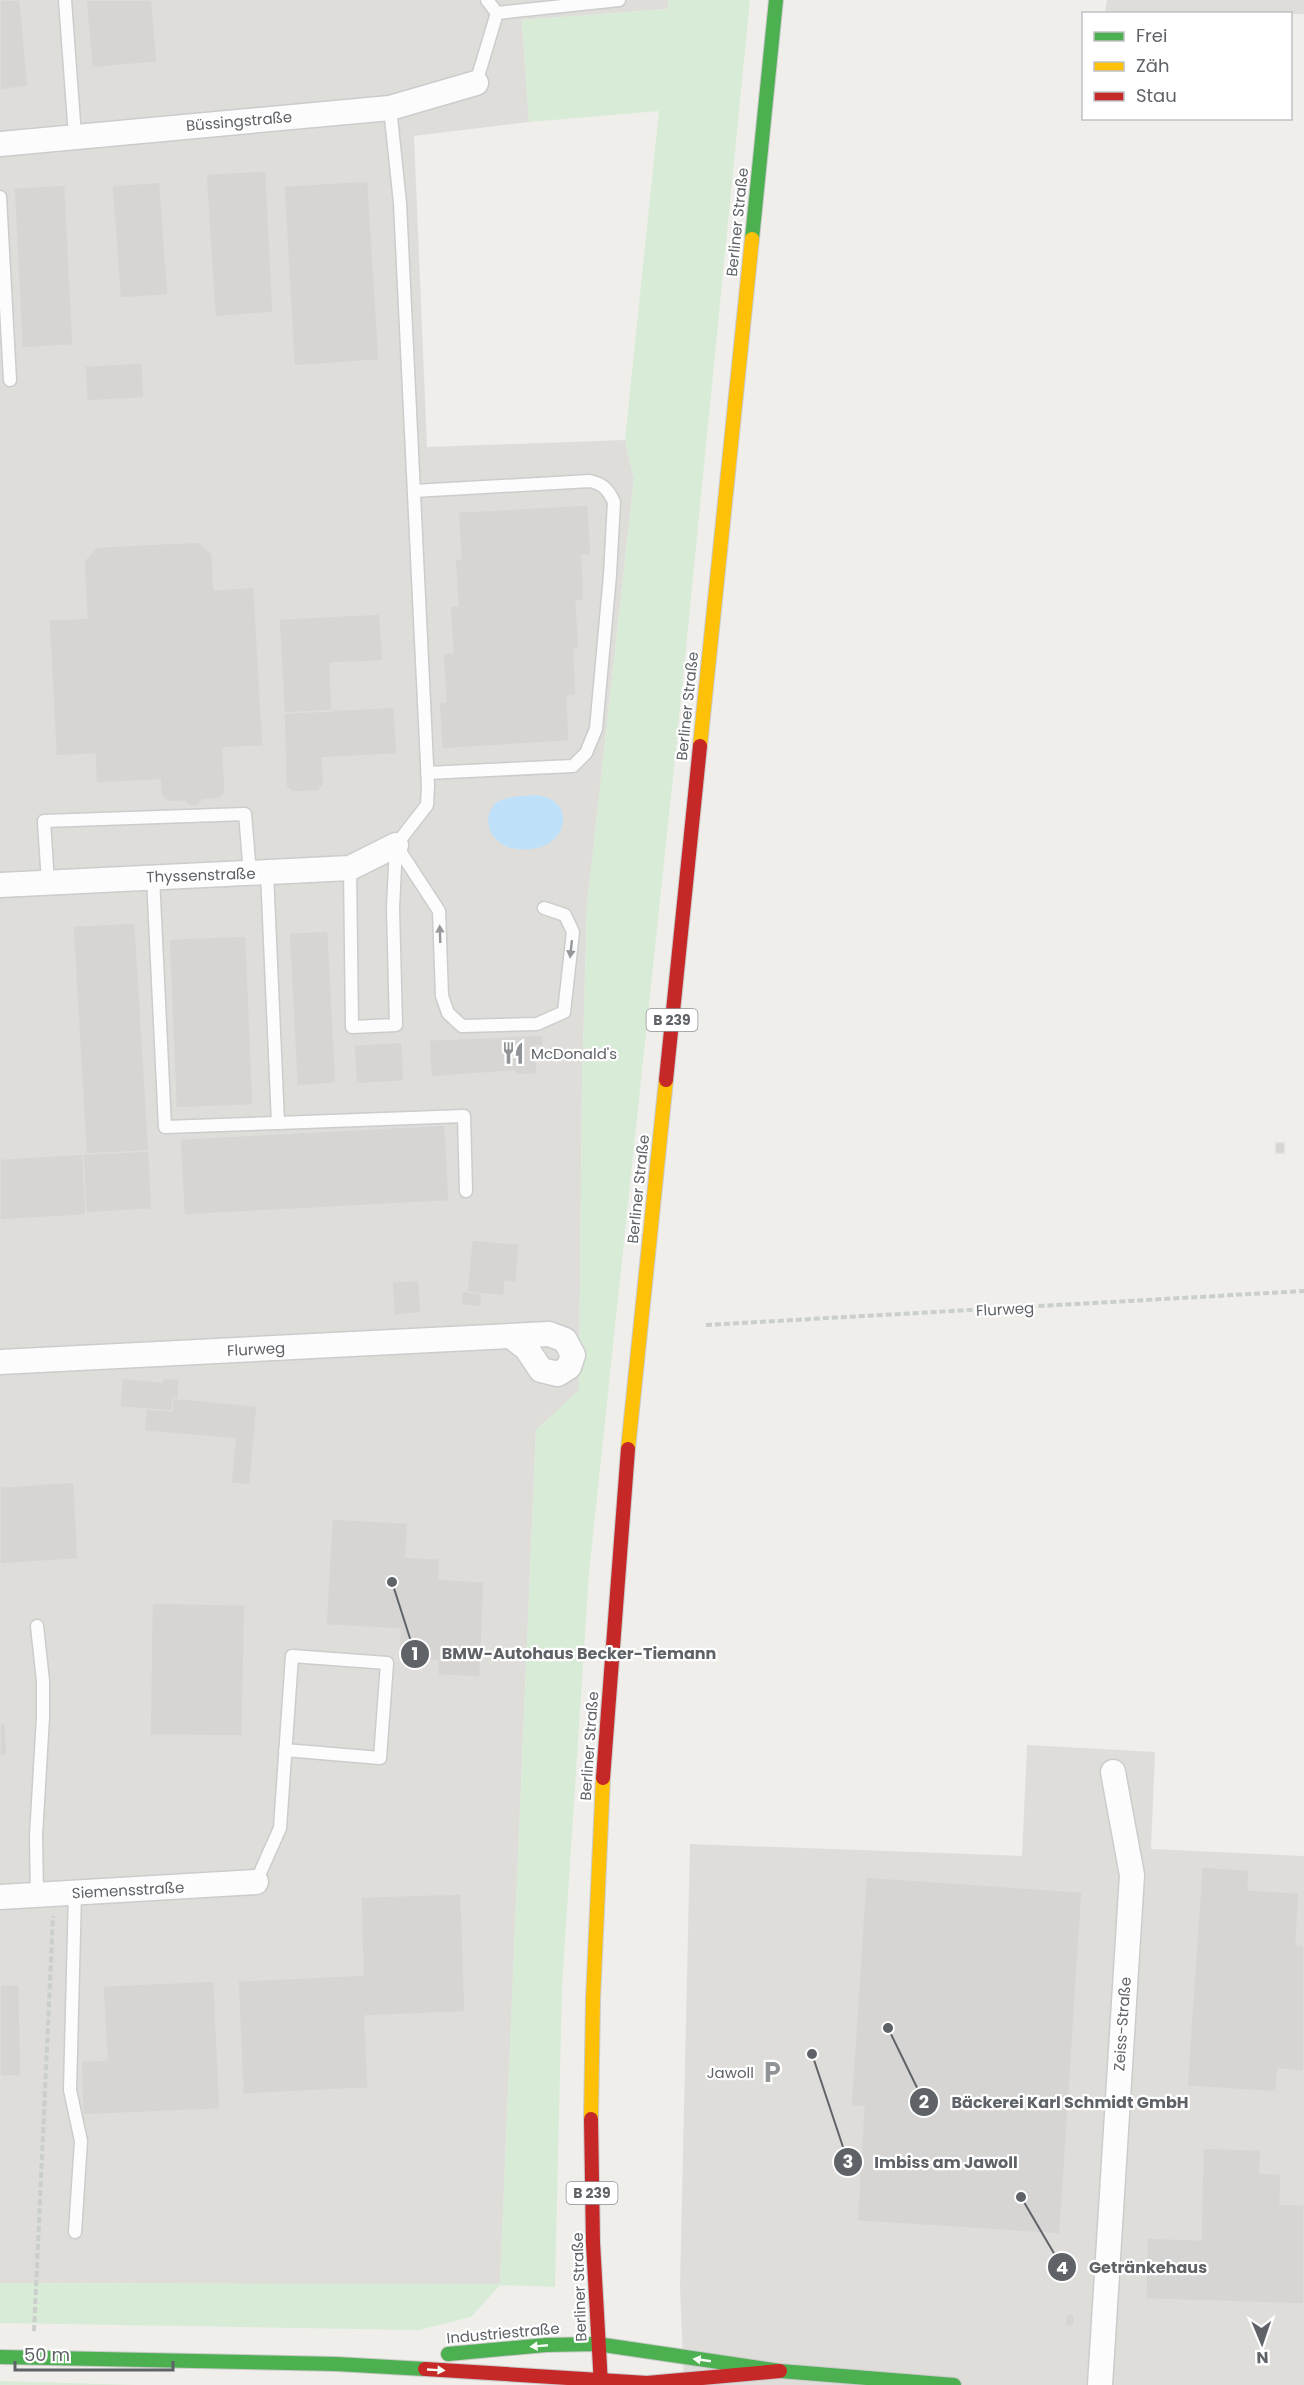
<svg xmlns="http://www.w3.org/2000/svg" width="1304" height="2385" font-family="Poppins,sans-serif">
	<rect width="100%" height="100%" fill="#efeeea"/>
	<!-- industrial -->
	<path fill="#dfddda" d="M 0,0 L 669,0 L 668,9 L 522,20 L 529,122 L 414,136 L 427,447 L 625,440 L 634,479 L 587,906 L 582,1084 L 579,1391 L 536,1430 L 500,2285 L 0,2283 Z
		M 1107,0 L 1304,0 L 1304,14 L 1105,13 Z
		M 1027,1745 L 1155,1752 L 1151,1849 L 1304,1856 L 1304,2385 L 684,2385 L 680,2287 L 690,1844 L 1022,1856 Z"/>
	<!-- green -->
	<path fill="#d8ebd6" d="M 669,0 L 750,0 L 677,739 L 589,1573 L 562,1986 L 555,2287 L 500,2285 L 471,2317 L 419,2330 L 0,2323 L 0,2283 L 500,2284 L 536,1430 L 579,1390 L 582,1084 L 587,906 L 634,479 L 625,440 L 659,111 L 529,122 L 522,20 L 668,9 Z
		M 0,2381 L 136,2385 L 0,2385 Z"/>
	<!-- water -->
	<path fill="#bfe0f9" d="M 534,795 C 581,797 570,859 511,848 C 493,844 480,821 494,805 C 501,796 523,796 534,795 Z"/>
	<!-- building -->
	<path fill="#d6d5d3" stroke="#deddd9" stroke-width="1.5" d="M 0,0 L 20,0 L 28,86 L 0,90 Z
		M 86,0 L 152,0 L 157,62 L 92,68 Z
		M 266,171 L 273,312 L 215,317 L 206,174 Z
		M 368,181 L 379,360 L 294,366 L 284,186 Z
		M 160,182 L 168,295 L 120,298 L 112,186 Z
		M 65,185 L 73,345 L 22,348 L 14,188 Z
		M 142,363 L 144,398 L 87,401 L 85,366 Z
		M 588,505 L 591,555 L 582,555 L 584,601 L 576,601 L 579,648 L 574,648 L 576,695 L 567,696 L 569,741 L 442,749 L 439,702 L 446,702 L 443,653 L 453,653 L 450,606 L 458,606 L 455,559 L 461,559 L 458,512 Z
		M 199,542 L 212,554 L 214,590 L 254,587 L 263,746 L 223,748 L 225,793 L 219,799 L 203,800 L 197,806 L 190,806 L 184,801 L 168,802 L 161,795 L 160,780 L 96,783 L 95,754 L 56,756 L 49,620 L 87,618 L 84,561 L 97,547 Z
		M 380,614 L 383,661 L 330,663 L 332,711 L 284,713 L 279,619 Z
		M 394,707 L 397,754 L 322,758 L 324,784 L 318,791 L 292,792 L 286,786 L 284,713 Z
		M 135,923 L 149,1151 L 86,1154 L 73,926 Z
		M 328,931 L 336,1083 L 297,1086 L 289,933 Z
		M 246,936 L 253,1105 L 176,1108 L 169,939 Z
		M 543,1035 L 543,1046 L 535,1046 L 537,1074 L 515,1075 L 515,1071 L 431,1077 L 429,1040 Z
		M 402,1042 L 404,1081 L 356,1084 L 354,1045 Z
		M 445,1125 L 449,1201 L 184,1215 L 180,1139 Z
		M 1276,1143 L 1284,1143 L 1284,1153 L 1276,1153 Z
		M 149,1151 L 152,1209 L 86,1213 L 83,1154 Z
		M 83,1154 L 86,1215 L 0,1220 L 0,1159 Z
		M 472,1240 L 519,1244 L 516,1282 L 505,1281 L 504,1296 L 467,1292 Z
		M 419,1280 L 421,1313 L 394,1315 L 392,1282 Z
		M 462,1291 L 482,1294 L 481,1307 L 461,1305 Z
		M 180,1374 L 178,1399 L 173,1398 L 172,1411 L 120,1407 L 122,1378 L 162,1382 L 163,1378 L 179,1379 Z
		M 173,1398 L 257,1406 L 250,1485 L 231,1483 L 235,1439 L 144,1431 L 146,1409 L 172,1411 Z
		M 74,1482 L 78,1559 L 0,1564 L 0,1487 Z
		M 332,1519 L 408,1523 L 406,1557 L 440,1559 L 439,1579 L 484,1582 L 480,1677 L 438,1675 L 438,1661 L 399,1659 L 400,1629 L 326,1625 Z
		M 152,1603 L 245,1605 L 242,1736 L 150,1735 Z
		M 0,1724 L 5,1724 L 7,1756 L 0,1756 Z
		M 1202,1867 L 1249,1870 L 1248,1890 L 1299,1893 L 1296,1945 L 1304,1946 L 1304,2071 L 1278,2069 L 1276,2092 L 1187,2086 Z
		M 866,1877 L 1082,1892 L 1060,2234 L 857,2221 L 864,2107 L 851,2106 Z
		M 461,1894 L 465,2012 L 365,2016 L 368,2088 L 243,2094 L 238,1981 L 363,1975 L 361,1897 Z
		M 214,1981 L 220,2109 L 83,2115 L 81,2061 L 107,2060 L 103,1986 Z
		M 0,1985 L 19,1985 L 21,2076 L 0,2076 Z
		M 1203,2148 L 1261,2150 L 1260,2173 L 1281,2174 L 1280,2204 L 1304,2205 L 1304,2304 L 1146,2299 L 1147,2238 L 1201,2240 Z
		M 1066,2314 L 1074,2314 L 1074,2326 L 1065,2326 Z"/>
	<g fill="none" stroke-linecap="round" stroke-linejoin="round">
		<!-- lane casing -->
		<g stroke="#cbcccc" stroke-width="15">
			<path id="lane" d="M 65,0 L 75,136
				M 487,0 L 497,13
				M 476,83 L 497,13 L 619,0
				M 0,197 L 10,380
				M 414,491 L 590,481 C 603,484 608,489 614,502 L 610,575 L 596,729 L 586,753 L 573,766 L 427,773
				M 396,845 L 439,911 L 442,996 L 448,1013 L 462,1026 L 537,1024 L 564,1012 L 573,932 L 565,915 L 544,908
				M 350,868 L 352,1027 L 396,1025 L 393,908 L 396,845 L 427,805 L 428,785 L 400,203 L 390,108
				M 153,877 L 165,1127 L 278,1123 L 267,872
				M 48,883 L 44,821 L 245,814 L 250,873
				M 278,1123 L 464,1116 L 466,1191
				M 37,1626 L 43,1681 L 43,1717 L 36,1836 L 37,1895
				M 256,1882 L 280,1828 L 292,1656 L 387,1663 L 380,1758 L 285,1750
				M 75,1893 L 70,2090 L 81,2141 L 75,2232"/>
		</g>
		<!-- street casing -->
		<g stroke="#cbcccc" stroke-width="27">
			<path id="street" d="M 0,144 L 390,108 L 476,83
				M 0,885 L 350,868 L 396,845
				M 0,1362 L 549,1334 L 565,1340 L 573,1355 L 569,1367 L 558,1374 L 541,1370 L 527,1349 L 512,1337
				M 0,1897 L 256,1882
				M 1100,2385 L 1132,1875 L 1113,1772"/>
		</g>
		<!-- fast casing -->
		<g stroke="#cacacb" stroke-width="16">
			<path id="fast" d="M 752,239 L 776,0
				M 448,2354 L 546,2345 L 597,2344 L 780,2371 L 954,2385
				M 0,2357 L 336,2364 L 425,2369"/>
		</g>
		<!-- slow casing -->
		<g stroke="#cacacb" stroke-width="16">
			<path id="slow" d="M 700,746 L 752,239
				M 628,1449 L 666,1080
				M 591,2119 L 593,1999 L 603,1778"/>
		</g>
		<!-- jam casing -->
		<g stroke="#cacacb" stroke-width="16">
			<path id="jam" d="M 666,1080 L 700,746
				M 603,1778 L 628,1449
				M 591,2119 L 593,2243 L 601,2385
				M 425,2369 L 647,2383 L 780,2371"/>
		</g>
		<!-- path -->
		<path stroke="#cacfcc" stroke-width="4" stroke-dasharray="6 3" stroke-linecap="butt" d="M 706,1325 L 1304,1291
			M 34,2331 L 53,1916"/>
		<!-- lane -->
		<use href="#lane" stroke="#fdfcfc" stroke-width="12"/>
		<!-- street -->
		<use href="#street" stroke="#fdfcfc" stroke-width="24"/>
		<!-- fast -->
		<use href="#fast" stroke="#4caf50" stroke-width="14"/>
		<!-- slow -->
		<use href="#slow" stroke="#ffc107" stroke-width="14"/>
		<!-- jam -->
		<use href="#jam" stroke="#c62828" stroke-width="14"/>
	</g>
	<!-- one-way arrows -->
	<defs><path id="oneway-solid" d="M-6-.8H1V-3.2L6.5 0L1 3.2V.8H-6Z" transform="scale(1.5)"/></defs>
	<g fill="#96999c">
		<use href="#oneway-solid" transform="translate(440 934) rotate(-92)"/>
		<use href="#oneway-solid" transform="translate(571 949) rotate(96)"/>
	</g>
	<g fill="#f6fbf6">
		<use href="#oneway-solid" transform="translate(539 2346) rotate(175)"/>
		<use href="#oneway-solid" transform="translate(702 2360) rotate(-172)"/>
		<use href="#oneway-solid" transform="translate(436 2370) rotate(3)"/>
	</g>
	<!-- icons -->
	<defs>
		<g id="restaurant-bare" transform="scale(1.8)"><path d="M-5-6h1v4h1v-4h1v4h1v-4h1v5L-1.5 .5V6h-2V.5L-5-1ZM5-6V6H3V1.5H1.5Q1.5-4 5-6Z" fill="#919496" stroke="#fff" stroke-width="2.5" paint-order="stroke"/></g>
		<g id="parking-bare" transform="scale(1.8)"><path d="M-3.5-5.5H1a3.5 3.5 0 0 1 0 7H-1V5.5H-3.5ZM-1-3.4V-.6H.8a1.4 1.4 0 0 0 0-2.8Z" fill="#919496" stroke="#fff" stroke-width="2.5" paint-order="stroke"/></g>
	</defs>
	<g fill-rule="evenodd">
		<use href="#restaurant-bare" x="513" y="1053"/>
		<use href="#parking-bare" x="772" y="2072"/>
	</g>
	<g text-anchor="middle" dominant-baseline="central" stroke-width="4.5" stroke-linejoin="round" paint-order="stroke">
		<!-- shield labels -->
		<g fill="#fff" stroke="#8f9295" stroke-width="1.5">
			<rect x="646.5" y="1009" width="51" height="22" rx="4.5"/>
			<rect x="566.5" y="2182" width="51" height="22" rx="4.5"/>
		</g>
		<g font-size="14" font-weight="bold" fill="#5f6368">
			<text x="672" y="1020">B 239</text>
			<text x="592" y="2193">B 239</text>
		</g>
		<!-- street labels -->
		<g font-size="15" fill="#5f6368" stroke="#fff">
			<text transform="translate(239 121) rotate(-5)">Büssingstraße</text>
			<text transform="translate(737 222) rotate(-84)">Berliner Straße</text>
			<text transform="translate(687 706) rotate(-84)">Berliner Straße</text>
			<text transform="translate(201 875) rotate(-2)">Thyssenstraße</text>
			<text transform="translate(638 1189) rotate(-84)">Berliner Straße</text>
			<text transform="translate(1005 1309) rotate(-3)">Flurweg</text>
			<text transform="translate(256 1349) rotate(-3)">Flurweg</text>
			<text transform="translate(589 1746) rotate(-86)">Berliner Straße</text>
			<text transform="translate(128 1890) rotate(-3)">Siemensstraße</text>
			<text transform="translate(1122 2024) rotate(-86)">Zeiss-Straße</text>
			<text transform="translate(579 2287) rotate(-92)">Berliner Straße</text>
			<text transform="translate(503 2333) rotate(-5)">Industriestraße</text>
		</g>
		<!-- poi labels -->
		<g font-size="15" fill="#5f6368" stroke="#fff" text-anchor="start">
			<text x="531" y="1053">McDonald's</text>
			<text x="754" y="2072" text-anchor="end">Jawoll</text>
		</g>
	</g>
	<!-- callouts -->
	<path fill="none" stroke="#5f6368" stroke-width="2" d="M392 1582L415 1654M888 2028L924 2102M812 2054L848 2162M1021 2197L1062 2267"/>
	<g fill="#5f6368" stroke="#fff" stroke-width="2">
		<circle cx="392" cy="1582" r="6"/>
		<circle cx="888" cy="2028" r="6"/>
		<circle cx="812" cy="2054" r="6"/>
		<circle cx="1021" cy="2197" r="6"/>
		<circle cx="415" cy="1654" r="15"/>
		<circle cx="924" cy="2102" r="15"/>
		<circle cx="848" cy="2162" r="15"/>
		<circle cx="1062" cy="2267" r="15"/>
	</g>
	<g font-size="18" text-anchor="middle" font-weight="bold" fill="#fff">
		<text x="415" y="1660">1</text>
		<text x="924" y="2108">2</text>
		<text x="848" y="2168">3</text>
		<text x="1062" y="2274">4</text>
	</g>
	<g font-size="16" text-anchor="middle" font-weight="bold" fill="#5f6368" stroke="#fff" stroke-width="4.5" stroke-linejoin="round" paint-order="stroke">
		<text x="579" y="1659">BMW-Autohaus Becker-Tiemann</text>
		<text x="1070" y="2108">Bäckerei Karl Schmidt GmbH</text>
		<text x="946" y="2168">Imbiss am Jawoll</text>
		<text x="1148" y="2273">Getränkehaus</text>
	</g>
	<!-- legend -->
	<rect x="1082" y="12" width="210" height="108" fill="#ffffff" stroke="#bfc1c3" stroke-width="1.5"/>
	<rect x="1094" y="32" width="30" height="9" fill="#4caf50" stroke="#bfc1c3" stroke-width="1.5"/>
	<text x="1136" y="42" font-size="18" fill="#5f6368">Frei</text>
	<rect x="1094" y="62" width="30" height="9" fill="#ffc107" stroke="#bfc1c3" stroke-width="1.5"/>
	<text x="1136" y="72" font-size="18" fill="#5f6368">Zäh</text>
	<rect x="1094" y="92" width="30" height="9" fill="#c62828" stroke="#bfc1c3" stroke-width="1.5"/>
	<text x="1136" y="102" font-size="18" fill="#5f6368">Stau</text>
	<!-- north arrow -->
	<g transform="translate(1262 2343) rotate(178)" stroke="#ffffff" stroke-width="4.5" paint-order="stroke">
	<path d="M0-4.5L10 22L0 15L-10 22Z" fill="#5f6368"/>
	<text y="-9" font-size="16" font-weight="bold" text-anchor="middle" fill="#5f6368">N</text>
	</g>
	<!-- scale -->
	<path d="M15 2361v9h158v-9" fill="none" stroke="#5f6368" stroke-width="3"/>
	<text x="24" y="2361" font-size="18" fill="#5f6368" stroke="#ffffff" stroke-width="4.5" paint-order="stroke">50 m</text>
</svg>
